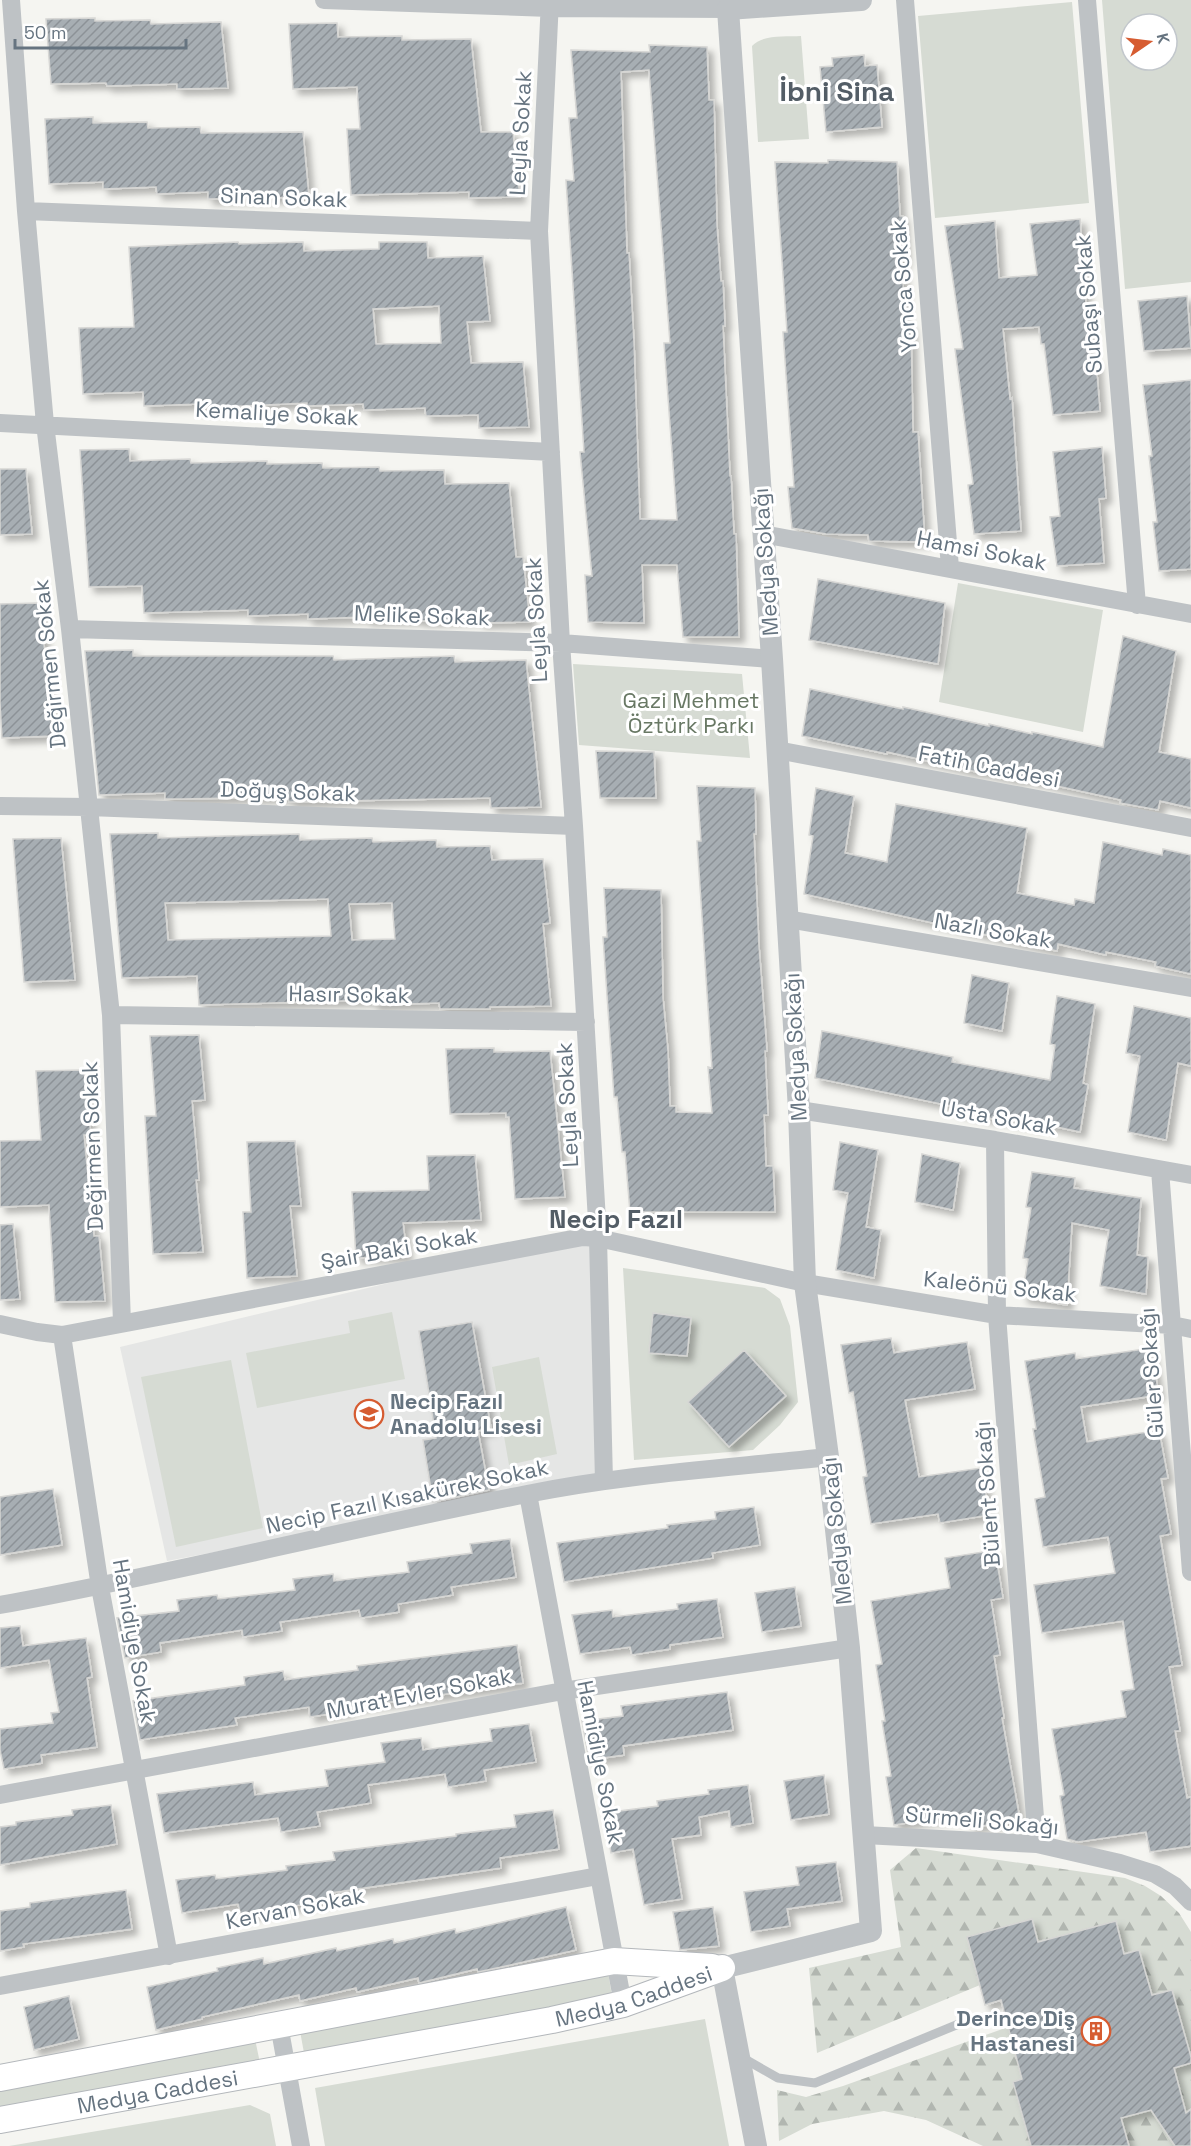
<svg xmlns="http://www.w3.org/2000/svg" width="1191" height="2146" font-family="'Space Grotesk',sans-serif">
	<defs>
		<pattern id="forest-firs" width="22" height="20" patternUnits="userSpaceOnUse" patternTransform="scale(1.5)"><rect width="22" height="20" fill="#d6dbd3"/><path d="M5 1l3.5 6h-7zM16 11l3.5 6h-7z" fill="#b1b6b0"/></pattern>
		<pattern id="building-hatch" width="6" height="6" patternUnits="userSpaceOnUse" patternTransform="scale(1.5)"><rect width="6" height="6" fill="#a7aeb3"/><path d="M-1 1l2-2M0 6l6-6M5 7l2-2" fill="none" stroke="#8c9297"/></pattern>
		<filter id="shadow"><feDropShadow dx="5.5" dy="5.5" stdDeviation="3" flood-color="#0004"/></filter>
	</defs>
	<rect width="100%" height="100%" fill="#f5f5f1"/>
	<!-- built -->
	<path fill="#e5e6e5" d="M 582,1237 L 598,1238 L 604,1481 L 490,1500 L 167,1561 L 120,1347 Z"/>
	<!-- green -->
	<path fill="#d6dbd3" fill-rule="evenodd" d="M 1102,0 L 1191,0 L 1191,282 L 1125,289 ZM 1131,24 L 1167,24 L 1167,60 L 1131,60 Z
		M 1072,2 L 1089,203 L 935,218 L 918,16 Z
		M 801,36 L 809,139 L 758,142 L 752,46 C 763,34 786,37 801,36 Z
		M 958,583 L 1103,610 L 1083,732 L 939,702 Z
		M 573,664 L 742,674 L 750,758 L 579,745 Z
		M 623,1268 L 765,1288 L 780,1299 L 790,1326 L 798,1402 L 780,1425 L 753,1450 L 634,1460 Z
		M 392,1312 L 405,1379 L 257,1408 L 246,1353 L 350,1333 L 348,1321 Z
		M 539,1357 L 557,1454 L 509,1465 L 492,1367 Z
		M 231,1360 L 263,1528 L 176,1547 L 141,1377 Z
		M 608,1972 L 612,1996 L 304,2053 L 300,2031 Z
		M 705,2019 L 729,2146 L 325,2146 L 315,2088 Z
		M 255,2039 L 260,2063 L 0,2111 L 0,2088 Z
		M 250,2105 L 270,2114 L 276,2146 L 9,2146 Z"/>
	<!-- forest -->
	<path fill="url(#forest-firs)" d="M 916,1848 L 1125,1878 L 1145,1886 L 1161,1896 L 1179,1913 L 1191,1932 L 1191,2057 L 1172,1990 L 1152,1995 L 1139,1950 L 1121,1955 L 1124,1952 L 1115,1921 L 1039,1948 L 1031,1919 L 967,1937 L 980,1985 L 817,2053 L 809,1968 L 901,1947 L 890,1870 Z
		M 1008,2027 L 1018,2065 L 1026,2078 L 1013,2082 L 1031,2146 L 983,2146 L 926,2120 L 884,2111 L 812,2124 L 779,2141 L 777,2090 L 806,2097 L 843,2086 Z
		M 1191,2063 L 1191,2109 L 1164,2129 L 1175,2146 L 1129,2146 L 1121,2118 L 1183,2101 L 1174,2068 Z"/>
	<!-- building -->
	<path fill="url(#building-hatch)" stroke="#d6d6d4" stroke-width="1.5" fill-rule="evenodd" filter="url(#shadow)" d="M 95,18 L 95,21 L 150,20 L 151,24 L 221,22 L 228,88 L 177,89 L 177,84 L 107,86 L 106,83 L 51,84 L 46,19 Z
		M 337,23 L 338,37 L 402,36 L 402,40 L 471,39 L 481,132 L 513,132 L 520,197 L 469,198 L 469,192 L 351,195 L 347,129 L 360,129 L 357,87 L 293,89 L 289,24 Z
		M 649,45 L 707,47 L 709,100 L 714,100 L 717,225 L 721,281 L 723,281 L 725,326 L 723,326 L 730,476 L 731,476 L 734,534 L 736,534 L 739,637 L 683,637 L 677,565 L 642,565 L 644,623 L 588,622 L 585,575 L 592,576 L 580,452 L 584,452 L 566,180 L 574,181 L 569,118 L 577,118 L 571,50 L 650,52 ZM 649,70 L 670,343 L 664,343 L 677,520 L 640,519 L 634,342 L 629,253 L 627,253 L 621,72 Z
		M 864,55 L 865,66 L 877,65 L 882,127 L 826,132 L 820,67 L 833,66 L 832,58 Z
		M 93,117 L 93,123 L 147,122 L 148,128 L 200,127 L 201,133 L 303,132 L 309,197 L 208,199 L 208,192 L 157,194 L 156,187 L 103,189 L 103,182 L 49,184 L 45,119 Z
		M 828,160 L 897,162 L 900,216 L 903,216 L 905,261 L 902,261 L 905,324 L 911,325 L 913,432 L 918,432 L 925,542 L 869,541 L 868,535 L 826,534 L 792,528 L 788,487 L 794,487 L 783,332 L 787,332 L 775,162 L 828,163 Z
		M 1080,219 L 1090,361 L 1096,361 L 1100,411 L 1053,415 L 1044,344 L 1041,344 L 1039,327 L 1003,329 L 1010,399 L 1012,398 L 1021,531 L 974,534 L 968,485 L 973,484 L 955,349 L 963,349 L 945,226 L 995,221 L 999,278 L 1037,275 L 1030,224 Z
		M 238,242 L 239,244 L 303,242 L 304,251 L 379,249 L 379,242 L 427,242 L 428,258 L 483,256 L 490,321 L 467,322 L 471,363 L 523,362 L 529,427 L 479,428 L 478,415 L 426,416 L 425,408 L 364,410 L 363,404 L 307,406 L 307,403 L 200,408 L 200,404 L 144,406 L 143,392 L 83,394 L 79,328 L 134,327 L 129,247 ZM 439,306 L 441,343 L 376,344 L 373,309 Z
		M 1187,296 L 1191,348 L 1144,351 L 1138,301 Z
		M 1191,380 L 1191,569 L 1159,571 L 1153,522 L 1157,522 L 1149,456 L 1152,456 L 1143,385 Z
		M 1102,447 L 1106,498 L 1099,499 L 1104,563 L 1057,566 L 1050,517 L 1060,516 L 1053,452 Z
		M 129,449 L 130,461 L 190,459 L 191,463 L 267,461 L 267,464 L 322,463 L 323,468 L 379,467 L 380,471 L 444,470 L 445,484 L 509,483 L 516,557 L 523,557 L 530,622 L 480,623 L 479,619 L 420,621 L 420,619 L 366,620 L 365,617 L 308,619 L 308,614 L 248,616 L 248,610 L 144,613 L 142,586 L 89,587 L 80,450 Z
		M 0,469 L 26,469 L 32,534 L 0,535 Z
		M 818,579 L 945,603 L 938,664 L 809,640 Z
		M 40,603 L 53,736 L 2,738 L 0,703 L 0,604 Z
		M 1123,636 L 1176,651 L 1159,752 L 1191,759 L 1191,808 L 1160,801 L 1158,810 L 1120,803 L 1121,800 L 1020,778 L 1020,780 L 977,771 L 977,772 L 887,752 L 887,754 L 802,736 L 810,689 L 903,709 L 903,707 L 989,726 L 989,724 L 1032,734 L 1032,732 L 1103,747 Z
		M 133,650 L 133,656 L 333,656 L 334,660 L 454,656 L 455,662 L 526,660 L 541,807 L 491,808 L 490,798 L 289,802 L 288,797 L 181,799 L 165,799 L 165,793 L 99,795 L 85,651 Z
		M 596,751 L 654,752 L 656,798 L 600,798 Z
		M 697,786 L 755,788 L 756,834 L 754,834 L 759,946 L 767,1051 L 765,1051 L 768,1115 L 764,1115 L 766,1166 L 773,1166 L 775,1212 L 630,1212 L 625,1152 L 622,1152 L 617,1097 L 614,1097 L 603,937 L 607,937 L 604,888 L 661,890 L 663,998 L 668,1051 L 670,1106 L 676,1106 L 676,1112 L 712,1113 L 708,1067 L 712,1068 L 697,841 L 701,841 Z
		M 816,788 L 854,796 L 845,853 L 887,862 L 896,804 L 1027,828 L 1017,893 L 1074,905 L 1075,899 L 1094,903 L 1103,842 L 1162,855 L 1163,849 L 1191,855 L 1191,974 L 1155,966 L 1156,962 L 1106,952 L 1106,955 L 1058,944 L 1057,951 L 804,894 L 813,836 L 809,835 Z
		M 158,833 L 158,838 L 299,834 L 300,840 L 372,838 L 373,842 L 436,840 L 437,847 L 490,846 L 492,860 L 543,859 L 550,923 L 543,924 L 551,1006 L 490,1007 L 490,1009 L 440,1009 L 439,1003 L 373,1005 L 373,1000 L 199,1005 L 197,976 L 122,978 L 110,834 ZM 328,899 L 331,936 L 168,940 L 165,903 ZM 392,903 L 395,939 L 352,940 L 349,904 Z
		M 61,838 L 75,980 L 24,982 L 13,839 Z
		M 972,975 L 1009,983 L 1002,1031 L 964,1023 Z
		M 1057,996 L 1095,1004 L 1083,1083 L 1088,1085 L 1080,1132 L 1038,1123 L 1038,1126 L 993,1117 L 993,1119 L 955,1111 L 956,1107 L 815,1078 L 822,1031 L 953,1057 L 952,1062 L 1050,1080 L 1055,1045 L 1050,1044 Z
		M 1134,1006 L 1191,1018 L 1191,1066 L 1178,1063 L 1166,1140 L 1128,1132 L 1140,1056 L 1126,1053 Z
		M 199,1035 L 205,1100 L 192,1101 L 199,1180 L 196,1180 L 203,1252 L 153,1254 L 145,1116 L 156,1116 L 150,1036 Z
		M 494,1048 L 494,1052 L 550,1051 L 565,1197 L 515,1199 L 509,1117 L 506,1117 L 506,1113 L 450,1114 L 446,1049 Z
		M 84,1070 L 91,1135 L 84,1135 L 94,1236 L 99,1236 L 105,1301 L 55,1302 L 49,1205 L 0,1207 L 0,1141 L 41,1140 L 36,1071 Z
		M 295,1141 L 301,1206 L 290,1206 L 297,1276 L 247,1278 L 243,1212 L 251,1212 L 247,1142 Z
		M 840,1142 L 878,1150 L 866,1227 L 881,1230 L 874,1278 L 836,1270 L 848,1193 L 833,1190 Z
		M 922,1154 L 960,1163 L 953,1210 L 915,1202 Z
		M 475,1155 L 481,1220 L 403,1223 L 407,1256 L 356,1258 L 352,1192 L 429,1190 L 427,1156 Z
		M 1032,1172 L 1075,1178 L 1074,1188 L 1141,1198 L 1137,1255 L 1148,1257 L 1146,1294 L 1100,1286 L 1109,1230 L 1072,1223 L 1067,1305 L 1022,1297 L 1028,1259 L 1023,1258 L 1031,1208 L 1026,1207 Z
		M 13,1224 L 20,1299 L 0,1300 L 0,1225 Z
		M 653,1313 L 691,1318 L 687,1356 L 649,1353 Z
		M 472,1322 L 491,1428 L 478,1431 L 489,1490 L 433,1502 L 423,1440 L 436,1438 L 419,1331 Z
		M 891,1338 L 894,1353 L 967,1342 L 975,1389 L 905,1400 L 919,1477 L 981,1468 L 990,1515 L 940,1523 L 938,1514 L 871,1524 L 863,1477 L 867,1476 L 853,1392 L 849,1393 L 841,1345 Z
		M 1151,1348 L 1159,1395 L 1081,1407 L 1087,1442 L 1159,1430 L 1168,1478 L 1161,1479 L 1171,1534 L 1160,1536 L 1182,1665 L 1169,1667 L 1180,1731 L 1175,1731 L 1187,1798 L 1191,1797 L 1191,1846 L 1150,1852 L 1146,1832 L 1078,1842 L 1067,1839 L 1060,1796 L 1064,1795 L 1052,1729 L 1126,1717 L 1121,1691 L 1134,1689 L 1123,1621 L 1042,1633 L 1034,1585 L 1115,1573 L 1108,1537 L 1043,1547 L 1035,1499 L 1045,1497 L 1033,1429 L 1036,1429 L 1025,1361 L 1075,1353 L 1076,1359 Z
		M 744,1350 L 786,1396 L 729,1447 L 688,1402 Z
		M 53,1489 L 62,1545 L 0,1555 L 0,1497 Z
		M 754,1507 L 760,1545 L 712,1553 L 713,1558 L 564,1582 L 557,1543 L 668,1528 L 667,1525 L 716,1519 L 715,1512 Z
		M 510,1539 L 516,1577 L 451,1587 L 453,1595 L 398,1604 L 399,1612 L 361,1618 L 359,1610 L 280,1622 L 282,1631 L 243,1637 L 242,1630 L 160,1643 L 161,1652 L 125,1658 L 117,1618 L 179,1611 L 177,1600 L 217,1595 L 218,1599 L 295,1590 L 293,1579 L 333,1574 L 334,1581 L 409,1572 L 407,1562 L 472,1553 L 470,1544 Z
		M 995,1550 L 1003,1598 L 991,1600 L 1000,1655 L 994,1656 L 1004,1718 L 1002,1718 L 1020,1820 L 970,1828 L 967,1814 L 894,1825 L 886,1777 L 891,1776 L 882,1721 L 885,1721 L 876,1665 L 882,1664 L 871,1601 L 950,1588 L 945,1558 Z
		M 795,1587 L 801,1626 L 762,1632 L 755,1593 Z
		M 717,1599 L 723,1637 L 670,1645 L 670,1649 L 632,1655 L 630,1647 L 580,1654 L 572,1615 L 612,1610 L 613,1617 L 678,1609 L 677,1604 Z
		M 20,1626 L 23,1646 L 86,1638 L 92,1677 L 87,1678 L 97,1747 L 41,1755 L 42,1763 L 4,1769 L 0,1750 L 0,1729 L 53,1723 L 51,1713 L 59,1712 L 49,1660 L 0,1668 L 0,1628 Z
		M 517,1645 L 523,1683 L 349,1708 L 349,1711 L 310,1717 L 309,1707 L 235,1718 L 237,1725 L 140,1740 L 133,1701 L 245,1685 L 244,1677 L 283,1671 L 285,1680 L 358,1670 L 357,1666 Z
		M 727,1692 L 733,1730 L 623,1746 L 624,1755 L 589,1760 L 582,1721 L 623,1716 L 621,1706 Z
		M 529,1724 L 536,1762 L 484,1770 L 486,1781 L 448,1787 L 445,1774 L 368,1785 L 371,1803 L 317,1812 L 320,1826 L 281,1832 L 278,1818 L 164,1833 L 157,1794 L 253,1782 L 255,1795 L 328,1786 L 325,1770 L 385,1762 L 381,1743 L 421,1738 L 423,1750 L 492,1741 L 490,1729 Z
		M 824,1775 L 829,1814 L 791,1820 L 784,1781 Z
		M 748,1785 L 753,1823 L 731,1827 L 729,1811 L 699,1817 L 701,1835 L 672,1839 L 682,1899 L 644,1905 L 633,1849 L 611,1853 L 604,1813 L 658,1806 L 657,1801 L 709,1794 L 708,1790 Z
		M 111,1805 L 117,1844 L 0,1865 L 0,1827 L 16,1825 L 16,1822 L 73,1815 L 72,1810 Z
		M 553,1810 L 559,1849 L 500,1858 L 501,1868 L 331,1893 L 332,1899 L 241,1916 L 238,1904 L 182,1913 L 176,1880 L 215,1875 L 216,1879 L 287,1870 L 286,1866 L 335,1860 L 333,1852 L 456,1836 L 456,1834 L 516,1827 L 514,1815 Z
		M 836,1862 L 842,1901 L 787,1909 L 790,1926 L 751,1932 L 744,1892 L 799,1885 L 796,1867 Z
		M 126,1890 L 132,1929 L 23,1944 L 24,1947 L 0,1951 L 0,1911 L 30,1907 L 30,1903 Z
		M 566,1907 L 576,1950 L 506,1966 L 478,1972 L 477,1969 L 419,1983 L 418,1978 L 357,1992 L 356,1988 L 300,2001 L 299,1995 L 202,2017 L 202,2019 L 156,2030 L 147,1987 L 218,1971 L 217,1968 L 263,1958 L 264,1964 L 336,1948 L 337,1951 L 393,1939 L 394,1943 L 455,1929 L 456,1933 Z
		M 713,1907 L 719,1946 L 680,1950 L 673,1912 Z
		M 1032,1919 L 1038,1942 L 1116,1921 L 1124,1954 L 1139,1950 L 1152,1995 L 1172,1990 L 1191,2057 L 1191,2063 L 1174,2068 L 1186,2113 L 1191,2109 L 1191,2146 L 1175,2146 L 1151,2110 L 1121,2118 L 1129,2146 L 1031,2146 L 1013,2082 L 1022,2079 L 1001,2000 L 985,2005 L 967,1937 Z
		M 69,1996 L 79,2039 L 34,2050 L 24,2007 Z"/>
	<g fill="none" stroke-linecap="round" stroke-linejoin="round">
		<!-- secondary casing -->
		<g stroke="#b3b7bb" stroke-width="28">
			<g id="secondary">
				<path d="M 0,2078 L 614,1961 L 712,1967"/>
				<path id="s1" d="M 0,2120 L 552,2020 L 623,2004 L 722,1968"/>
			</g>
		</g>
		<!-- service -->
		<path stroke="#bec2c5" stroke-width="9" d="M 743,2058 L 778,2078 L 815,2083 L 966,2021"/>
		<!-- minor -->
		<path stroke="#bec2c5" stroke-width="18" d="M 11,0 L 26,211 L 45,424 L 70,629 L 111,1015 L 122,1323
			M 324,0 L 550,8 L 728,9
			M 550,0 L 539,231 L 561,643 L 574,826 L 598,1238 L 604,1481
			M 905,0 L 950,568
			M 1087,0 L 1137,605
			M 26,211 L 539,231
			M 0,423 L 551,452
			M 763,534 L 1191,614
			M 70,629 L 561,643 L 772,659
			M 777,750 L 1191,828
			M 0,806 L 89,807 L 574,826
			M 787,919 L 1191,988
			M 111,1015 L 586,1022
			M 799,1110 L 995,1140 L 1191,1175
			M 995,1140 L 997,1315 L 1037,1844
			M 1160,1170 L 1191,1572
			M 0,1324 L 37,1332 L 62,1335 L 583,1237 L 598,1238 L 805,1283 L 997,1315 L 1172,1325 L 1191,1329
			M 62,1335 L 100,1587 L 169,1956
			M 528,1494 L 623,2004
			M 0,1605 C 177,1573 351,1528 527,1494 C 626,1474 728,1468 828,1457
			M 0,1795 L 563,1691 L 849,1648
			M 864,1835 L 1037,1844 L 1120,1863 L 1155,1874 L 1175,1886 L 1191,1902
			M 0,1986 L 598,1876
			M 279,2025 L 301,2146"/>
		<!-- tertiary -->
		<path stroke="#bec2c5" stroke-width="22" d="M 756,2146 L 722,1968 L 871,1931 L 849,1648 L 828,1457 L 805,1283 L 799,1110 L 772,659 L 728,9 L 861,0"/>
		<!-- secondary -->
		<use href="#secondary" stroke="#fff" stroke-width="26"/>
	</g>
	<!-- icons -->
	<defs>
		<g id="school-ring" transform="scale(1.5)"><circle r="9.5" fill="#fff" stroke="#d65c31" stroke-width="1.5"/><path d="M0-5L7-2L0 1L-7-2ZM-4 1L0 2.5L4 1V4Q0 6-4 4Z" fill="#d65c31"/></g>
		<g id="building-ring" transform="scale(1.5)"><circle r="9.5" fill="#fff" stroke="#d65c31" stroke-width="1.5"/><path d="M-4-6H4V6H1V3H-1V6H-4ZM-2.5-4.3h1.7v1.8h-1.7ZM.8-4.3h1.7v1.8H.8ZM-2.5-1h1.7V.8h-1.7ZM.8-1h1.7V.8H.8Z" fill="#d65c31"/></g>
	</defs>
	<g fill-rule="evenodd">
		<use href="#school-ring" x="369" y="1414"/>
		<use href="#building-ring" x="1096" y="2031"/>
	</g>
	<g text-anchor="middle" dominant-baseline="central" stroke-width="6" stroke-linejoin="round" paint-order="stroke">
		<!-- street labels -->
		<g font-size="22" fill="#667480" stroke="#fff">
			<text transform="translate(520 133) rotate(-87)">Leyla Sokak</text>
			<text transform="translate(284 197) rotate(2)">Sinan Sokak</text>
			<text transform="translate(903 286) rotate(-95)">Yonca Sokak</text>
			<text transform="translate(1088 304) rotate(-95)">Subaşı Sokak</text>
			<text transform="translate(277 413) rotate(3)">Kemaliye Sokak</text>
			<text transform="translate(982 550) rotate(11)">Hamsi Sokak</text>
			<text transform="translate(765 562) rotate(-94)">Medya Sokağı</text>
			<text transform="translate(422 615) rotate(2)">Melike Sokak</text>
			<text transform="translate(536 620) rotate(-93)">Leyla Sokak</text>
			<text transform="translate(49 664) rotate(-96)">Değirmen Sokak</text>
			<text transform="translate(989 766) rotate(11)">Fatih Caddesi</text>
			<text transform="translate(288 791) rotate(2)">Doğuş Sokak</text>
			<text transform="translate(993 930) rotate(10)">Nazlı Sokak</text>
			<text transform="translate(349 994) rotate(1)">Hasır Sokak</text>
			<text transform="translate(795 1047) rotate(-93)">Medya Sokağı</text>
			<text transform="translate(567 1105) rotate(-93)">Leyla Sokak</text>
			<text transform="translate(999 1117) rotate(10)">Usta Sokak</text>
			<text transform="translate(92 1146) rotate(-92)">Değirmen Sokak</text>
			<text transform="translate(399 1248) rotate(-10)">Şair Baki Sokak</text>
			<text transform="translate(1000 1286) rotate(6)">Kaleönü Sokak</text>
			<text transform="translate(1151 1373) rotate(-94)">Güler Sokağı</text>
			<text transform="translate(987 1494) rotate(-94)">Bülent Sokağı</text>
			<text transform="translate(407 1496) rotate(-12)">Necip Fazıl Kısakürek Sokak</text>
			<text transform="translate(836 1531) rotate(-96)">Medya Sokağı</text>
			<text transform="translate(135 1641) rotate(80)">Hamidiye Sokak</text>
			<text transform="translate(419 1693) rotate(-11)">Murat Evler Sokak</text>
			<text transform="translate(601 1762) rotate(79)">Hamidiye Sokak</text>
			<text transform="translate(982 1820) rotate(5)">Sürmeli Sokağı</text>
			<text transform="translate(295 1908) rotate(-11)">Kervan Sokak</text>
			<text stroke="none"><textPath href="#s1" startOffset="646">Medya Caddesi</textPath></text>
			<text stroke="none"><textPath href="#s1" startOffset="160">Medya Caddesi</textPath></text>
		</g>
		<!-- park labels -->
		<g font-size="22" fill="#687864" stroke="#fff">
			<text x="691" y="700">Gazi Mehmet<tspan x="691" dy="25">Öztürk Parkı</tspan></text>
		</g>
		<!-- poi labels -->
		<g font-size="22" font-weight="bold" fill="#667480" stroke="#fff" text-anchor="start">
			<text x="390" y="1401">Necip Fazıl<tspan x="390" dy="25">Anadolu Lisesi</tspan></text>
			<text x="1075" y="2018" text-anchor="end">Derince Diş<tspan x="1075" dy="25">Hastanesi</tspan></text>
		</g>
		<!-- quarter labels -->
		<g font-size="26" font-weight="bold" fill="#535d66" stroke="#fff">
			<text x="616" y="1219">Necip Fazıl</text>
		</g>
		<!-- district labels -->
		<g font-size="28" font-weight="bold" fill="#535d66" stroke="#fff">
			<text x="837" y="91">İbni Sina</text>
		</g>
	</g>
	<!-- north arrow -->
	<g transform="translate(1149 42) rotate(76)"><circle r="28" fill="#ffffff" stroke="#c2c7cc" stroke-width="1.5"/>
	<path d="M0-4.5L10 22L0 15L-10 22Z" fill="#d65c31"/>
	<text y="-9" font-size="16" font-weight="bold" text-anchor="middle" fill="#667480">K</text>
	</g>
	<!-- scale -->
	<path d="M15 39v9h171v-9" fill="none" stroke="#667480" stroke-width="3"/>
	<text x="24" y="39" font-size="18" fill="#667480" stroke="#ffffff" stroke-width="4.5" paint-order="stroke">50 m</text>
</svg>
